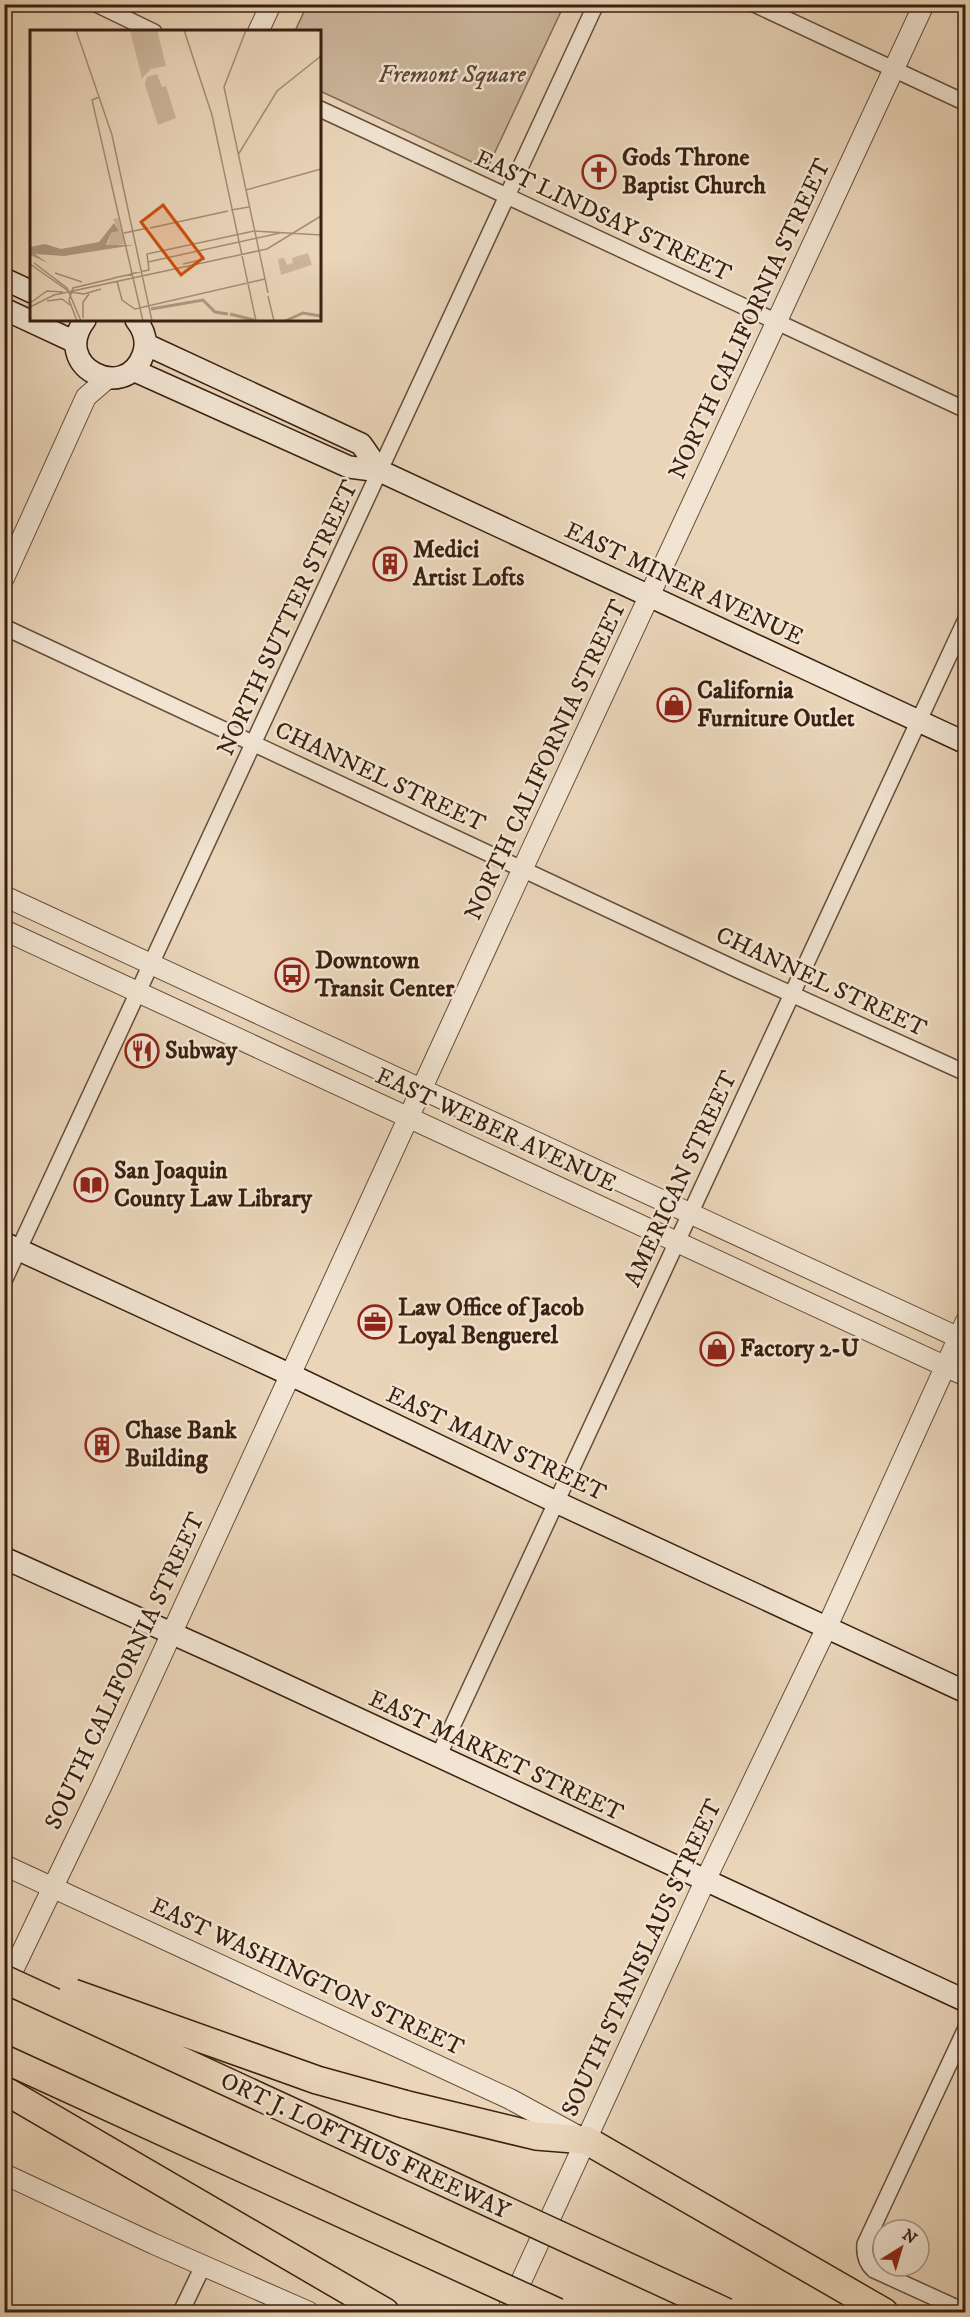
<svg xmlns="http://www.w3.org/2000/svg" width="970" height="2317" font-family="'IM FELL DW Pica',serif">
	<rect width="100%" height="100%" fill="#ead5b9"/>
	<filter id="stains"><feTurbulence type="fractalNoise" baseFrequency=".00333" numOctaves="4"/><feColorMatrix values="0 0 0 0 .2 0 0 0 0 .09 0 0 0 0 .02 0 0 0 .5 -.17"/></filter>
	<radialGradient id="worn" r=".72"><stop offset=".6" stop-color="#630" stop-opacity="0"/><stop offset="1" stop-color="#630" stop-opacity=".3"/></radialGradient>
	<!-- green -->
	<path fill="#ccb69c" stroke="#836b56" stroke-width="1.5" d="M 307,5 L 307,4 L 564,5 L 487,169 L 320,91 L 320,32 L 295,31 Z"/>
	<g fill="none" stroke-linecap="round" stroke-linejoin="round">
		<!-- minor casing -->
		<g stroke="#664d3a" stroke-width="18">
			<path id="minor" d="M 96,4 L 154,32
				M 754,4 L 966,103
				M 320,109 L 966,410
				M 4,627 L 738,970 L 966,1073
				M 4,1281 L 596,4
				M 438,1757 L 966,619
				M 966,2028 L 865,2244 C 864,2255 866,2263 874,2270 L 966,2312
				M 181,2312 L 203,2266"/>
		</g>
		<!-- tertiary casing -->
		<g stroke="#664d3a" stroke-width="22">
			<path id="tertiary" d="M 258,32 L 271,4
				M 4,578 L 86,397 L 108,378
				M 4,896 L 966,1341
				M 4,930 L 966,1376
				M 4,1865 L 510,2099 L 578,2136
				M 4,1989 L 102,1785 L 523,868 L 924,4
				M 4,2174 L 154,2244 L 309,2312
				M 507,2312 L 705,1881 L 827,1627 L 966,1321"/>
		</g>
		<!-- secondary casing -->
		<g stroke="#3a2010" stroke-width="24">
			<path id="secondary" d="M 4,279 L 32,292
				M 4,309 L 75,342
				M 85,320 C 50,366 125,404 143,355 C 148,342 144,330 136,320
				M 145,344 L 361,444 L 380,471
				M 133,370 L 349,467 L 380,471 L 966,743
				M 4,1243 L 291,1375 L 556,1502 L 966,1692
				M 4,1558 L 240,1664 L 966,2001"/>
		</g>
		<!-- motorway casing -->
		<g stroke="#3a2010" stroke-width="30">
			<path id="motorway" d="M 4,2090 L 385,2312
				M 404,2104 L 536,2136 L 586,2140 L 884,2312"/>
		</g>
		<!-- minor -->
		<use href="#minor" stroke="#f1e4d2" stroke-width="15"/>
		<!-- tertiary -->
		<use href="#tertiary" stroke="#f1e4d2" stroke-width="20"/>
		<!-- secondary -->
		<use href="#secondary" stroke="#f1e4d2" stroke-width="21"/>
		<!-- motorway -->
		<use href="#motorway" stroke="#ead5b9" stroke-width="27"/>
		<!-- motorway-bridge casing -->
		<g stroke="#3a2010" stroke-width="30" stroke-linecap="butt">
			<path id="motorway-bridge" d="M 4,1979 L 726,2312
				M 73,1993 L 317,2080 L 404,2104
				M 4,2059 L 557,2312"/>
		</g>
		<!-- motorway-bridge -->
		<use href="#motorway-bridge" stroke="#ead5b9" stroke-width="27"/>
	</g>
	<!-- icons -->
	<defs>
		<g id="church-ring" transform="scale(1.725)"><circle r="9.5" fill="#f1e4d2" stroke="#8f2418" stroke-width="1.5"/><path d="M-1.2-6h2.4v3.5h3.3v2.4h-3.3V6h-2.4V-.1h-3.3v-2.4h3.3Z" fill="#8f2418"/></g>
		<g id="building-ring" transform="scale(1.725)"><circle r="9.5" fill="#f1e4d2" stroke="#8f2418" stroke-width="1.5"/><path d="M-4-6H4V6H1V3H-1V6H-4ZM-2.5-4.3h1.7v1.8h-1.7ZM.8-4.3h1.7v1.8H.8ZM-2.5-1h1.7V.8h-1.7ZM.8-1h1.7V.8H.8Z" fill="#8f2418"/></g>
		<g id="shop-ring" transform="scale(1.725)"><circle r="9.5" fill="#f1e4d2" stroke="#8f2418" stroke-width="1.5"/><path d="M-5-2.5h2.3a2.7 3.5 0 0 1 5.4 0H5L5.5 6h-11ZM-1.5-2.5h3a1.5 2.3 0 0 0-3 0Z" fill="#8f2418"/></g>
		<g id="bus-ring" transform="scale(1.725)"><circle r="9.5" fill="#f1e4d2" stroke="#8f2418" stroke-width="1.5"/><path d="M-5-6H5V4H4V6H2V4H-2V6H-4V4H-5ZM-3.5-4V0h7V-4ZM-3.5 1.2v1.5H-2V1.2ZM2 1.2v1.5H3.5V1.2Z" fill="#8f2418"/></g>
		<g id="restaurant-ring" transform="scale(1.725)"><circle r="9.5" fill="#f1e4d2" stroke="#8f2418" stroke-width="1.5"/><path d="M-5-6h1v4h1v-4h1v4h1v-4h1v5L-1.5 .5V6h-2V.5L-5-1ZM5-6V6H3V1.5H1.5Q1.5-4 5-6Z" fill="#8f2418"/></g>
		<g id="library-ring" transform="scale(1.725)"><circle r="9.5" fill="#f1e4d2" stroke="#8f2418" stroke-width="1.5"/><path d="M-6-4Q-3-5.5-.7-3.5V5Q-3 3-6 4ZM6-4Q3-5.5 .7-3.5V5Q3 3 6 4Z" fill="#8f2418"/></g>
		<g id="office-ring" transform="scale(1.725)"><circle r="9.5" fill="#f1e4d2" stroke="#8f2418" stroke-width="1.5"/><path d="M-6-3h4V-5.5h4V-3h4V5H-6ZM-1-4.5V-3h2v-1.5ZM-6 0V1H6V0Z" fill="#8f2418"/></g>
	</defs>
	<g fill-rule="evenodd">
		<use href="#church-ring" x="599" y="172"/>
		<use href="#building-ring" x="390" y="564"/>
		<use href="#shop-ring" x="674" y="705"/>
		<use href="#bus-ring" x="292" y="975"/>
		<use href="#restaurant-ring" x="142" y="1051"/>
		<use href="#library-ring" x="91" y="1185"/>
		<use href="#office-ring" x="375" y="1322"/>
		<use href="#shop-ring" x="717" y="1349"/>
		<use href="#building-ring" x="102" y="1445"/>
	</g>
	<g text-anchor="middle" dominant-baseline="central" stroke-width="5" stroke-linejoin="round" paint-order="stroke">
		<!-- park labels -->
		<g font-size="24" font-style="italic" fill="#5e4633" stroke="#f1e4d2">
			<text x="452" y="75">Fremont Square</text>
		</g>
		<!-- poi labels -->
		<g font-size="24" font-weight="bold" fill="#3a2010" stroke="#f1e4d2" text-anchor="start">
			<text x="622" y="158">Gods Throne<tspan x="622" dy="28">Baptist Church</tspan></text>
			<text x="413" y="550">Medici<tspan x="413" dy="28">Artist Lofts</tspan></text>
			<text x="697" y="691">California<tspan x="697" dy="28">Furniture Outlet</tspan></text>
			<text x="315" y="961">Downtown<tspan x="315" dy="28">Transit Center</tspan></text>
			<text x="165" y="1051">Subway</text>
			<text x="114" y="1171">San Joaquin<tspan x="114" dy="28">County Law Library</tspan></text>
			<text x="398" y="1308">Law Office of Jacob<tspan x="398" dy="28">Loyal Benguerel</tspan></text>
			<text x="740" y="1349">Factory 2-U</text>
			<text x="125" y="1431">Chase Bank<tspan x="125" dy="28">Building</tspan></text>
		</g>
		<!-- street labels -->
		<g font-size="24" fill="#3a2010" stroke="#f1e4d2">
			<text transform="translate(603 216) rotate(25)">EAST LINDSAY STREET</text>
			<text transform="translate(750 319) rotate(-65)">NORTH CALIFORNIA STREET</text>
			<text transform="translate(684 584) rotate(25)">EAST MINER AVENUE</text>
			<text transform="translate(288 618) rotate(-65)">NORTH SUTTER STREET</text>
			<text transform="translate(546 760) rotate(-65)">NORTH CALIFORNIA STREET</text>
			<text transform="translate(380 777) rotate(25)">CHANNEL STREET</text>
			<text transform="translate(821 982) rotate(25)">CHANNEL STREET</text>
			<text transform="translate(496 1130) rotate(25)">EAST WEBER AVENUE</text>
			<text transform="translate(681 1179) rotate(-65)">AMERICAN STREET</text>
			<text transform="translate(496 1444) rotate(25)">EAST MAIN STREET</text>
			<text transform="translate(125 1671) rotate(-65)">SOUTH CALIFORNIA STREET</text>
			<text transform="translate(496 1756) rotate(25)">EAST MARKET STREET</text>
			<text transform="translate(642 1958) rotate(-65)">SOUTH STANISLAUS STREET</text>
			<text transform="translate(307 1977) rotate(25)">EAST WASHINGTON STREET</text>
			<text transform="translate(365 2146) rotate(25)">ORT J. LOFTHUS FREEWAY</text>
		</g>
	</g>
	<!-- overview -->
	<g transform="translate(30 30)">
		<rect width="291" height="291" fill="#ead5b9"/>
		<path d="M 100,0 L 127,0 L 136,36 L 121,39 L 112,48 ZM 127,44 L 132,57 L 136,56 L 146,88 L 128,95 L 115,55 L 117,47 ZM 88,188 L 95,214 L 77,216 L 81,203 L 89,201 L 83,189 ZM 278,223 L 282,235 L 251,245 L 248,229 L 254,228 L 257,235 L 263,233 L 262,228 Z" fill="#ccb69c"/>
		<path d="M 84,193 L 89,201 L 81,203 L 76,215 L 104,215 L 34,226 L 5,224 L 18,233 L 0,225 L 0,217 L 15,214 L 31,219 L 69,212 Z" fill="#ae9780"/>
		<path fill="none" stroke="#ae9780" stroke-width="3" d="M 121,279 L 173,270 L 185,282 L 198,284M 200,284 L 224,290M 255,291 L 273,283 L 291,286"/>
		<path fill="none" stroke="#a48d75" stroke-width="1.5" d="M 46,0 L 82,105 L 122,291M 154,0 L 182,85 L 226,291M 216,0 L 194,57 L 238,263M 69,67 L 62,70 L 113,291M 235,81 L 247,61 L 291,26M 208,125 L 236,79M 216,160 L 291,139M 201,180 L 219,177M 120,198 L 198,181M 94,203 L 118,198M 118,232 L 250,203M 4,233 L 37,258 L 51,291M 0,234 L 40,262 L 54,264 L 71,259M 153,234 L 175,229M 25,243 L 52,252M 100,244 L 119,240 L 117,224 L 224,201 L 291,205M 83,248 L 103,244M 87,251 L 92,270 L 105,279 L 235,249M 238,266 L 244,291M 17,271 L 32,269 L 40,275M 0,273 L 17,261 L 33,262M 0,277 L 24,265 L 237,219 L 291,186M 53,288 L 53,272 L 59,264M 47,291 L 39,270 L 43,258 L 85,248"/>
		<path fill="#ce500d" fill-opacity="0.15" stroke="#ce500d" stroke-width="3" d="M 133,175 L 173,228 L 151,245 L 111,192 Z"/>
		<rect width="291" height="291" fill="none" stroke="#3a2010" stroke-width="3"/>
	</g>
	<!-- margin -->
	<rect width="970" height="2317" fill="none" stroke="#ead5b9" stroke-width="24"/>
	<rect x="6" y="6" width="958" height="2305" fill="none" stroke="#3a2010" stroke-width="3"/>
	<rect x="12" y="12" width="946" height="2293" fill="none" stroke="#3a2010" stroke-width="1.5"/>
	<!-- north arrow -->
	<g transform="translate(901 2248) rotate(37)"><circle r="28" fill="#f1e4d2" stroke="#a89684" stroke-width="1.5"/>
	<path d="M0-4.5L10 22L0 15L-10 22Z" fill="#8f2418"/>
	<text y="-9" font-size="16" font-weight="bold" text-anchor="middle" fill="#3a2010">N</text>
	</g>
	<rect width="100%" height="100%" filter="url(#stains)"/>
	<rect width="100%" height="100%" fill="url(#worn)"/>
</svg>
